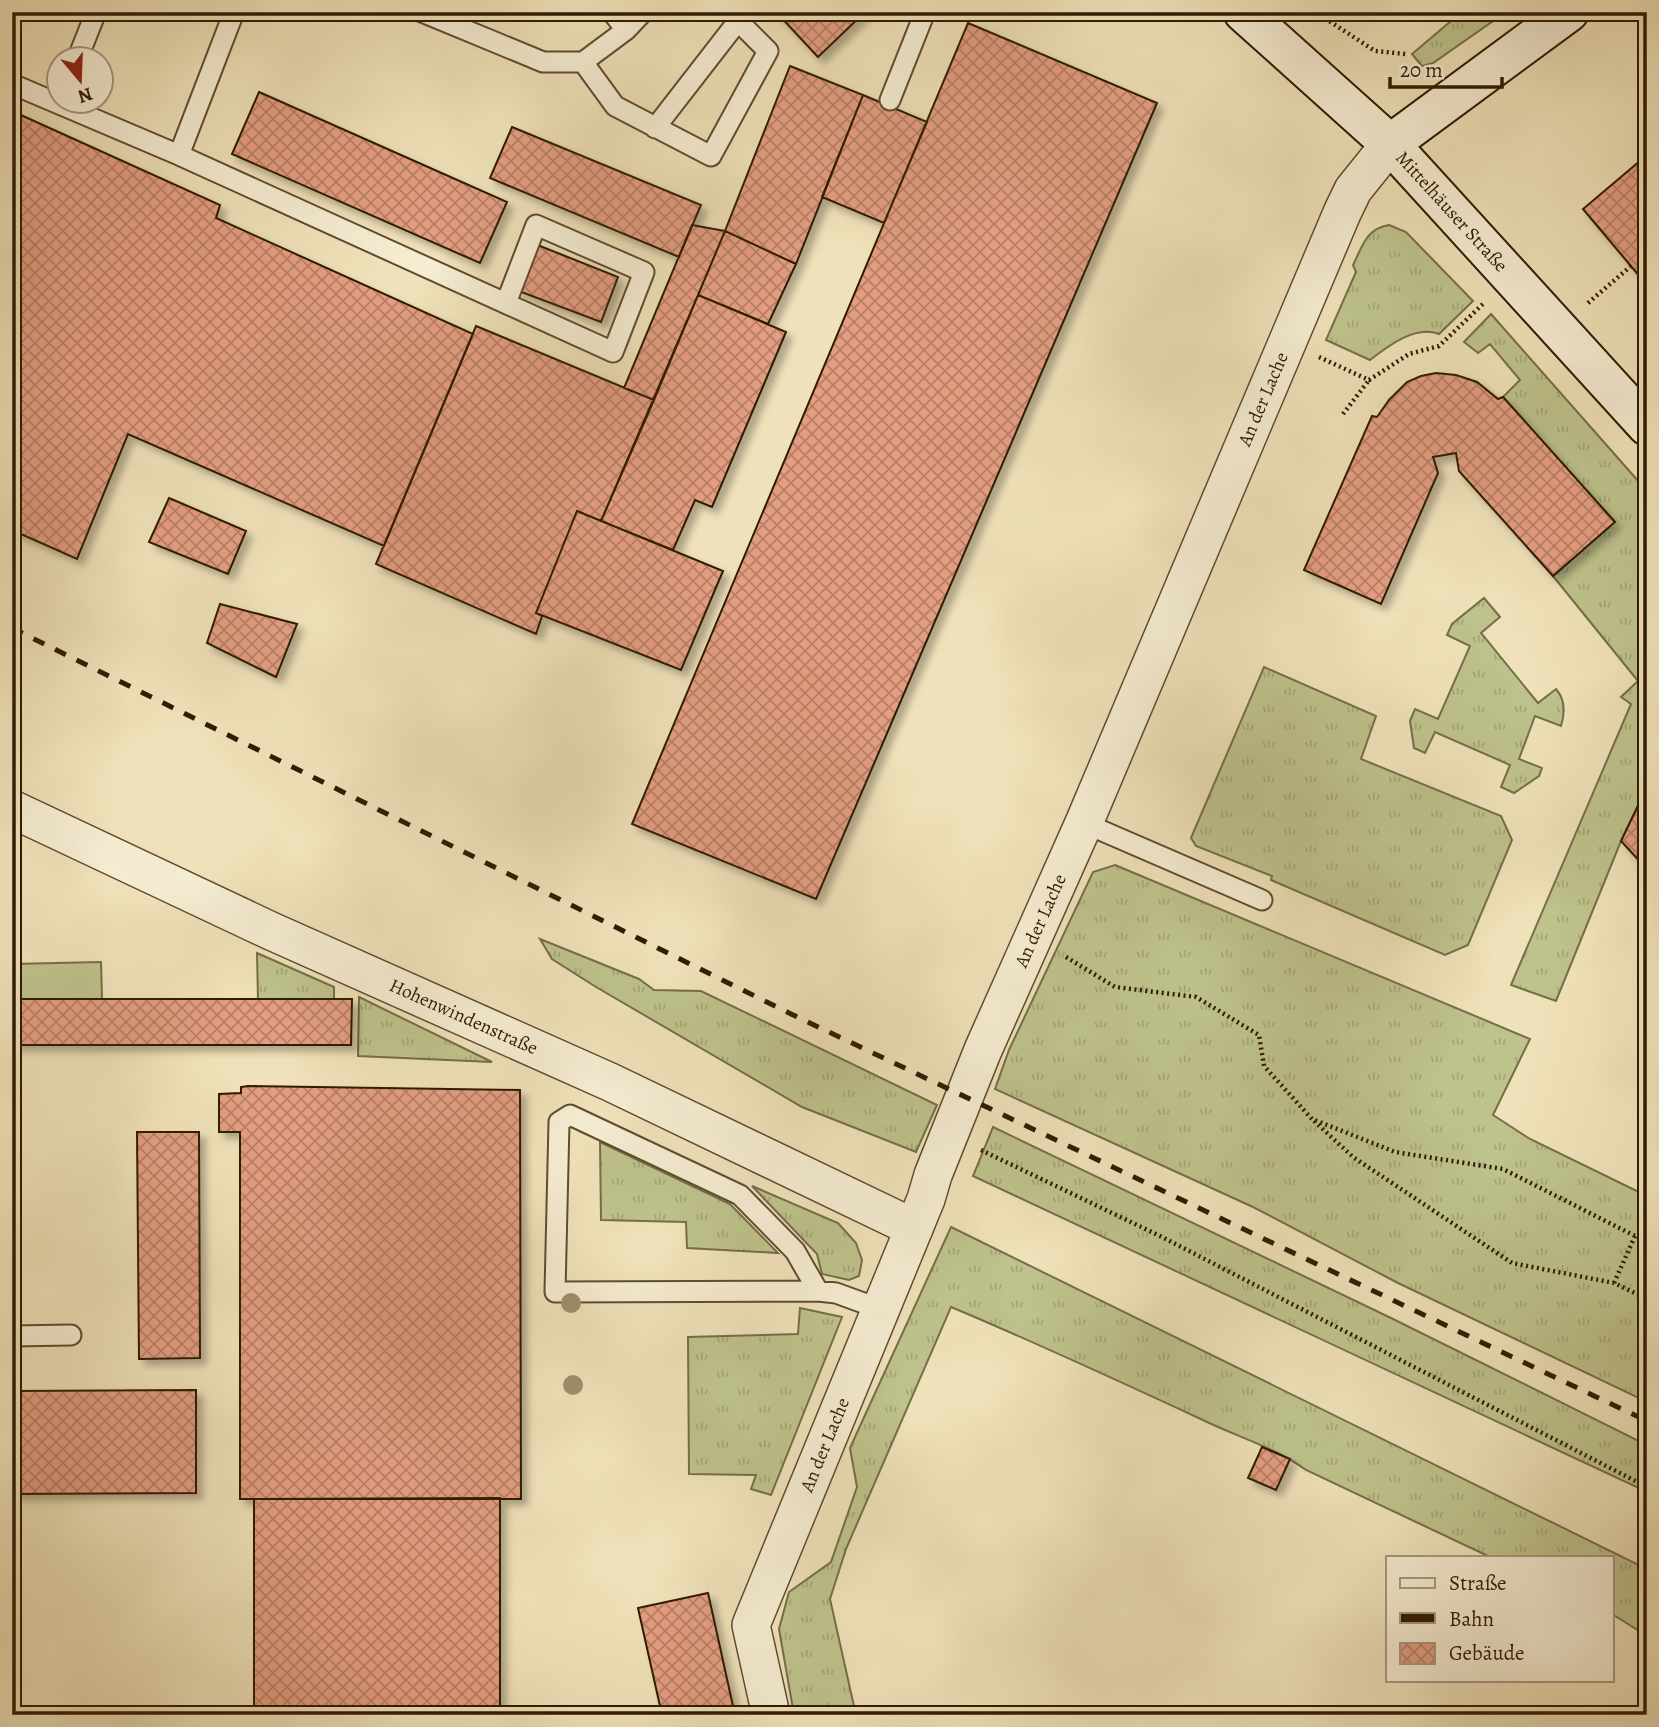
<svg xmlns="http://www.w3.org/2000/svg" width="1659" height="1727" font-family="Alegreya,serif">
	<defs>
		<pattern id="grass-tufts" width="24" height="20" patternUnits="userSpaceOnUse" patternTransform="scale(1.75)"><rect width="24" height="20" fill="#bec28c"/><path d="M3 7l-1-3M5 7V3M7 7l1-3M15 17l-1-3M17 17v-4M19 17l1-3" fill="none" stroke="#a4a677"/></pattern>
		<pattern id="building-cross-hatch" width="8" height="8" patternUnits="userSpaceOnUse" patternTransform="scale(1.75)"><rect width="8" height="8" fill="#e39d80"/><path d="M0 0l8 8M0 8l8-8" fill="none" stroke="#b87f67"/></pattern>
		<filter id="shadow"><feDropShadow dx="6" dy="6" stdDeviation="3.5" flood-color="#0004"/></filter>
	</defs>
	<rect width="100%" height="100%" fill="#efe1b9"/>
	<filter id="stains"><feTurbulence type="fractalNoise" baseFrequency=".00286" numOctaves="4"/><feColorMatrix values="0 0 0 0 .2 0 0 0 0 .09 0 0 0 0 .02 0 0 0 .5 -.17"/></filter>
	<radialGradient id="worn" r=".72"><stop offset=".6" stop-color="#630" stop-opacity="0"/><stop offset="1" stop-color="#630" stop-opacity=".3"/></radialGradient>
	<!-- grass -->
	<path fill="url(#grass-tufts)" stroke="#766e48" stroke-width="2" d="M 1456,12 L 1506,12 L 1433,63 L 1422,66 L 1412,54 L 1458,15 Z
		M 1389,225 L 1406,232 L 1473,301 L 1439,334 C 1415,325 1388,346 1370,360 L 1326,340 L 1356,272 L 1353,265 C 1363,245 1366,229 1389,225 Z
		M 1491,314 L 1647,491 L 1647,787 L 1621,841 L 1556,1001 L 1511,985 L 1631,704 L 1621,697 L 1638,681 L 1553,576 L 1614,522 L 1503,397 L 1520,380 L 1490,344 L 1478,353 L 1464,342 Z
		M 1484,598 L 1500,617 L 1481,633 L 1538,703 L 1556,689 C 1565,699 1565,713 1561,726 L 1535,716 L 1519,759 L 1542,768 L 1539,776 L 1514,793 L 1501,787 L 1510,765 L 1435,732 L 1425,753 L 1414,748 L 1410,721 L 1415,709 L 1438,719 L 1470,646 L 1447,635 L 1452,624 Z
		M 1264,667 L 1376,716 L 1361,759 L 1501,816 L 1512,840 L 1468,945 L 1445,955 L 1271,880 L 1272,876 L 1196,846 L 1191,838 Z
		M 1115,865 L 1530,1039 L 1493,1115 L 1530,1139 L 1647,1196 L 1647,1402 L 1398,1283 L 1253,1207 L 995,1089 L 1009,1050 L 1093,872 Z
		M 540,939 L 639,979 L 654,990 L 701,991 L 937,1105 L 916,1152 L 802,1107 L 596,987 L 552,959 Z
		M 257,953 L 334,987 L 334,1000 L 258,1000 Z
		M 359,997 L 492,1062 L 358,1056 Z
		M 993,1127 L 1391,1318 L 1647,1445 L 1647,1492 L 973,1176 Z
		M 600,1142 L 730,1204 L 778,1253 L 687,1248 L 686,1222 L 601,1220 Z
		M 752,1186 L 838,1223 L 856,1243 L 862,1260 L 859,1276 L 849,1280 L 822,1274 L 817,1254 Z
		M 951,1227 L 1647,1569 L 1647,1636 L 1612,1614 L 1612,1557 L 1490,1557 L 1306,1470 C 1276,1448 1238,1437 1205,1421 C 1121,1382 1037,1343 951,1307 L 846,1549 L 830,1599 L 856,1715 L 794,1715 L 779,1629 L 789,1592 L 831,1562 L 857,1487 L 850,1448 Z
		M 800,1308 L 842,1317 L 771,1495 L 751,1489 L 756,1475 L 689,1474 L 688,1337 L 798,1334 Z"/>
	<!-- garden -->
	<path fill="#bec28c" stroke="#766e48" stroke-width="2" d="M 101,962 L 102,999 L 12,999 L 12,964 Z"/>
	<!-- building -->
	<path fill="url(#building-cross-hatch)" stroke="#2f1b03" stroke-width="2" filter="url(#shadow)" d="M 776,12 L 865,12 L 818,57 Z
		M 968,23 L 1157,103 L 816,899 L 632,824 Z
		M 790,66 L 863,95 L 796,264 L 725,231 Z
		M 259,92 L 507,202 L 480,263 L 232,154 Z
		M 863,95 L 927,122 L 884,223 L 822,197 Z
		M 12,111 L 220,205 L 216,218 L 473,334 L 384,546 L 128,434 L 77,559 L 12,530 Z
		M 512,127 L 701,205 L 679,257 L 490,178 Z
		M 1647,155 L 1647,283 L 1646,284 L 1583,209 Z
		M 692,225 L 725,231 L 654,400 L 624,388 Z
		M 725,231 L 796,264 L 768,324 L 698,295 Z
		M 535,244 L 618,277 L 601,322 L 516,290 Z
		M 698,295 L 786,332 L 712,507 L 695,500 L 673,550 L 601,521 Z
		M 476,326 L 654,400 L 601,521 L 577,511 L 536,613 L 542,616 L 536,634 L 376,564 Z
		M 1436,373 L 1456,375 L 1477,382 L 1498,399 L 1503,397 L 1615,522 L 1553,576 L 1459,471 L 1456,453 L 1433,457 L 1438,473 L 1381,604 L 1304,570 L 1372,416 L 1377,417 L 1389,400 L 1407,382 L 1421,376 Z
		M 169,498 L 246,531 L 228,574 L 149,542 Z
		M 577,511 L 723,571 L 681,670 L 536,613 Z
		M 220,604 L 297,624 L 276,677 L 207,643 Z
		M 1646,789 L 1647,862 L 1644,866 L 1621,841 Z
		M 12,999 L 352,999 L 351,1045 L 12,1045 Z
		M 248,1086 L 520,1090 L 521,1499 L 240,1499 L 240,1132 L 219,1132 L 219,1094 L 241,1093 L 241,1087 Z
		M 137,1132 L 199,1132 L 200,1358 L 139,1359 Z
		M 196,1390 L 196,1493 L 12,1494 L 12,1391 Z
		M 1262,1447 L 1290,1459 L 1276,1490 L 1248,1478 Z
		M 500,1498 L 500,1715 L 254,1715 L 254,1499 Z
		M 708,1593 L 735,1715 L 662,1715 L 638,1608 Z"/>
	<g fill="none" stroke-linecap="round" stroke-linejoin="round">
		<!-- lane casing -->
		<g stroke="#5f4c30" stroke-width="23">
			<path id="lane" d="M 422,12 L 543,62 L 583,62 L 626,30 L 643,12
				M 612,12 L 626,30
				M 77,60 L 96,12
				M 583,62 L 615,106 L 711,156 L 768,51 L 729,12
				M 12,84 L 179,155 L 234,12
				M 890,100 L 925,12
				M 655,128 L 738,21
				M 179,155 L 613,352 L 644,272 L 536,225 L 506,303
				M 1084,823 L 1262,900
				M 818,1291 L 795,1251 L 740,1195 L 570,1115 L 559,1122 L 555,1292 L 818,1291 L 836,1293 L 880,1309
				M 12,1336 L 71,1335"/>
		</g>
		<!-- street casing -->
		<g stroke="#5f4c30" stroke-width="40">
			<g id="street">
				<path id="s1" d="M 12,809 L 271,931 L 610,1082 L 914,1228"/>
				<path id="s2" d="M 771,1715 L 751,1625 L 926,1199 L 933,1175 L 983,1050 L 1084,823 L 1342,213 L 1353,190 L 1390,144"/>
			</g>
		</g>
		<!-- secondary casing -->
		<g stroke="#2f1b03" stroke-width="42">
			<g id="secondary">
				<path id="s3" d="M 1243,12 L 1390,144 L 1647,426"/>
				<path d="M 1390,144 L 1569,12"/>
			</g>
		</g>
		<!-- path -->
		<path stroke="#2f1b03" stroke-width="4.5" stroke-dasharray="2 3.5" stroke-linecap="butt" d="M 1336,12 L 1326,19 L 1375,51 L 1406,54
			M 1588,303 L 1631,266
			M 1319,357 L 1369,380 L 1409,354 L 1439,346 L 1485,302
			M 1343,414 L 1369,380
			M 1066,957 L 1115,987 L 1196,997 L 1259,1035 L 1264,1066 L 1312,1119 L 1395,1152 L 1503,1169 L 1647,1242
			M 1314,1121 L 1353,1157 L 1512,1263 L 1614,1283 L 1647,1299
			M 981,1150 L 1160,1236 L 1647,1487
			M 1614,1283 L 1635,1236"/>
		<!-- lane -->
		<use href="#lane" stroke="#f5ecd2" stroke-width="19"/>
		<!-- street -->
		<use href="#street" stroke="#f5ecd2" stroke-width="37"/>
		<!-- secondary -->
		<use href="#secondary" stroke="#f5ecd2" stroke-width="38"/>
		<!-- rail -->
		<path stroke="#2f1b03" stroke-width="5" stroke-dasharray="12 12" stroke-linecap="butt" d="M 12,628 L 791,1014 L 1647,1421"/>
	</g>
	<!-- trees -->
	<g fill="#9d906b">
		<circle cx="571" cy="1303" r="10"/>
		<circle cx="573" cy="1385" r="10"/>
	</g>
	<g text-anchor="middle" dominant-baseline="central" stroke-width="5" stroke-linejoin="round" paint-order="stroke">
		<!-- street labels -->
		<g font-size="19" fill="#2f1b03" stroke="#f5ecd2">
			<text stroke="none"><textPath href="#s3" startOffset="289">Mittelhäuser Straße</textPath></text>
			<text stroke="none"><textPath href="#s2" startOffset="1421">An der Lache</textPath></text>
			<text stroke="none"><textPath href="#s2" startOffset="854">An der Lache</textPath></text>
			<text stroke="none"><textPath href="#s1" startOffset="497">Hohenwindenstraße</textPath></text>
			<text stroke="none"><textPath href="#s2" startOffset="287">An der Lache</textPath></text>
		</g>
	</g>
	<!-- margin -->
	<rect width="1659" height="1727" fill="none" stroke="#efe1b9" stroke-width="42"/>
	<rect x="14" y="14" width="1631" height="1699" fill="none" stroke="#2f1b03" stroke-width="3.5"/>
	<rect x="21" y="21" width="1617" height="1685" fill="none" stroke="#2f1b03" stroke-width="2"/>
	<!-- legend -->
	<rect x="1386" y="1556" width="228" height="126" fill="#f5ecd2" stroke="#a6987f" stroke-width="2"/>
	<rect x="1400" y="1578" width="35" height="10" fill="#f5ecd2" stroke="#a6987f" stroke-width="2"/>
	<text x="1449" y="1590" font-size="21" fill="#2f1b03">Straße</text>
	<rect x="1400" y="1613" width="35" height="10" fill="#2f1b03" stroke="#a6987f" stroke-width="2"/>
	<text x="1449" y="1626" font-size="21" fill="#2f1b03">Bahn</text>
	<rect x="1400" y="1643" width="35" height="21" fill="url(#building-cross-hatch)" stroke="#a6987f" stroke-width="2"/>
	<text x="1449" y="1660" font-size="21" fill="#2f1b03">Gebäude</text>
	<!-- north arrow -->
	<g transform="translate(80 80) rotate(161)"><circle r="33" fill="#f5ecd2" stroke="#a6987f" stroke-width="2"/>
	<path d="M0-5L12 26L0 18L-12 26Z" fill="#8f2418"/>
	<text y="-10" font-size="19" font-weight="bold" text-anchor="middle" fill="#2f1b03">N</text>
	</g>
	<!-- scale -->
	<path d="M1390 77v10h112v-10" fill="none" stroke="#2f1b03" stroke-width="3.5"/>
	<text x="1400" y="77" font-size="21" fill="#2f1b03" stroke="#f5ecd2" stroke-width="5" paint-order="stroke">20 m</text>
	<rect width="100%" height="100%" filter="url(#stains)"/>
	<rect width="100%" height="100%" fill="url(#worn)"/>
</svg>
